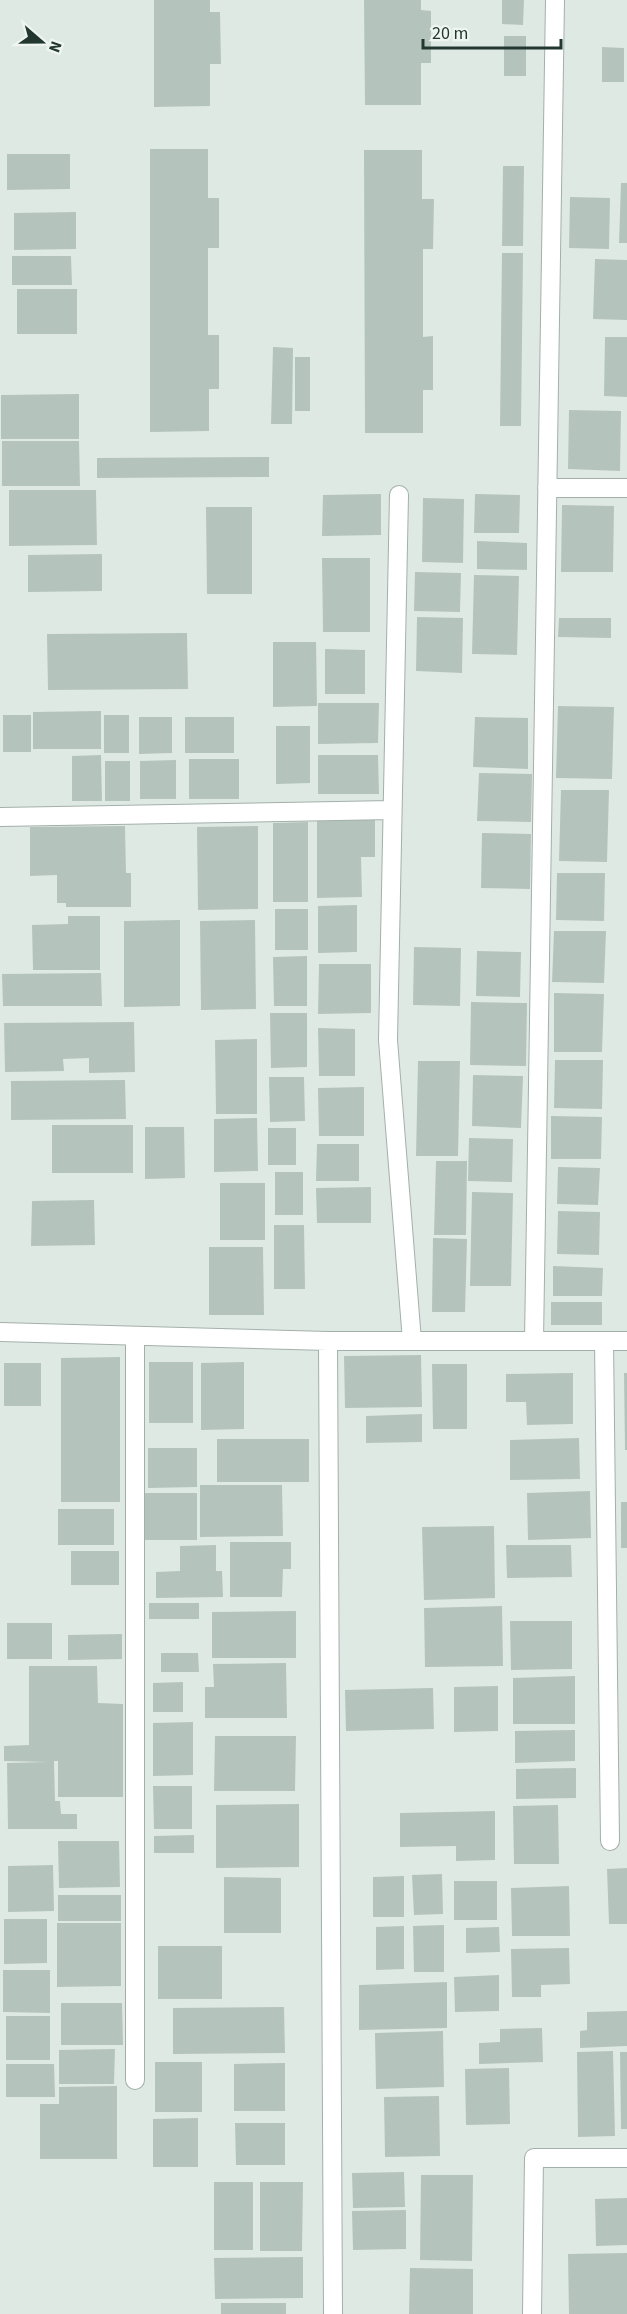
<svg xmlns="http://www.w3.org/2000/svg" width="627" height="2314" font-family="'Source Sans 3',sans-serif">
	<rect width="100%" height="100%" fill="#dfe9e4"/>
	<!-- building -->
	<path fill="#b5c3bd" d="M 154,0 L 210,0 L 210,12 L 220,12 L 221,64 L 210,64 L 210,106 L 154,107 Z
		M 364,0 L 421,0 L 421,10 L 431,11 L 431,63 L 421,63 L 421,105 L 365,105 Z
		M 502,0 L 524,0 L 523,25 L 502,24 Z
		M 504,36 L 526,36 L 526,76 L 504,76 Z
		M 602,47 L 624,48 L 624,82 L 602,82 Z
		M 150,149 L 208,149 L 208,198 L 219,198 L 219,248 L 208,248 L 208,335 L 219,335 L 219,389 L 209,389 L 209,431 L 150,432 Z
		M 364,150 L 422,150 L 422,199 L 434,199 L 433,249 L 423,249 L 423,337 L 433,336 L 433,390 L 423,390 L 423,433 L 365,433 Z
		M 7,154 L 70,154 L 70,189 L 7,190 Z
		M 503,166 L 524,166 L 523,246 L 502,246 Z
		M 621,183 L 627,183 L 627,243 L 619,243 Z
		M 570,197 L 610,198 L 609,249 L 569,248 Z
		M 76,212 L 76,249 L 14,250 L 14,213 Z
		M 502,253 L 523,253 L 521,426 L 500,426 Z
		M 12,256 L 71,256 L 72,285 L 12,285 Z
		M 595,259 L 627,260 L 627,320 L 593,319 Z
		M 17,289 L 77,289 L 77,334 L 17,334 Z
		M 605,337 L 627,337 L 627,397 L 604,396 Z
		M 273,347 L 293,348 L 292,424 L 271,424 Z
		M 295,357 L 310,357 L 310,411 L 295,411 Z
		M 79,394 L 79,439 L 1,439 L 1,395 Z
		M 569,410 L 621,411 L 620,471 L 568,469 Z
		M 2,441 L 79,441 L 80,486 L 2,486 Z
		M 269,457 L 269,477 L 97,478 L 97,458 Z
		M 9,490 L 96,490 L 97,545 L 9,546 Z
		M 381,494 L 381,535 L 322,536 L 323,495 Z
		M 475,494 L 520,495 L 519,533 L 474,533 Z
		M 423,498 L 464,499 L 463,563 L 422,562 Z
		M 562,505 L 614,506 L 613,572 L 561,572 Z
		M 206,507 L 252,507 L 252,594 L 207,594 Z
		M 477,541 L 527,543 L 527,570 L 477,569 Z
		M 102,554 L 102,591 L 28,592 L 28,555 Z
		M 322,558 L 370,558 L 370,632 L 323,632 Z
		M 415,572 L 461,573 L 460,612 L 414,611 Z
		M 474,575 L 519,576 L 517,655 L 472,654 Z
		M 417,617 L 463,618 L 462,673 L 416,671 Z
		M 559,618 L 611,618 L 611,638 L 558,637 Z
		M 187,633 L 188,689 L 48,690 L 47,634 Z
		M 273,642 L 316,642 L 317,706 L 273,707 Z
		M 325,649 L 365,650 L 365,694 L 325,694 Z
		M 318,703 L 379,703 L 378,743 L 318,744 Z
		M 558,706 L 614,707 L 612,779 L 556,778 Z
		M 101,711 L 101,749 L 33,749 L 33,712 Z
		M 3,715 L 31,715 L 31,752 L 3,752 Z
		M 104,715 L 129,715 L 129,753 L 104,753 Z
		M 139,717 L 172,717 L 172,753 L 139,754 Z
		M 185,717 L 234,717 L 234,753 L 185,753 Z
		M 475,717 L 528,718 L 528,769 L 473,767 Z
		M 276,726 L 310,726 L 310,783 L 276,784 Z
		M 101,755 L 102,801 L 72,801 L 72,756 Z
		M 318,755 L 378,755 L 379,794 L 318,794 Z
		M 189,759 L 239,759 L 239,799 L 189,799 Z
		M 176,760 L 176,799 L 140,799 L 140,761 Z
		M 105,761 L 130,761 L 130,801 L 105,801 Z
		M 479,773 L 532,774 L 531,822 L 477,821 Z
		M 561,790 L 609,790 L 607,862 L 559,861 Z
		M 317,820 L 375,820 L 375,857 L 361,857 L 362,897 L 317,898 Z
		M 308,822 L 308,902 L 273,902 L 273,823 Z
		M 125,826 L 126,873 L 131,873 L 131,907 L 66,907 L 66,903 L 57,903 L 57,875 L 30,876 L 30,827 Z
		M 258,826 L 258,909 L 198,910 L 197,827 Z
		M 482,833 L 531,834 L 530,889 L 481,888 Z
		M 557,873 L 605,873 L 604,921 L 556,920 Z
		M 357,905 L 357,952 L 318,953 L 318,906 Z
		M 275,909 L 308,909 L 308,950 L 275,950 Z
		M 68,916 L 100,916 L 100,970 L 33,970 L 32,925 L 68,924 Z
		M 180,920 L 180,1006 L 124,1007 L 124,921 Z
		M 255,920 L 256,1009 L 201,1010 L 200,921 Z
		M 554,931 L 606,931 L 604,983 L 552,982 Z
		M 414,947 L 461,948 L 460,1006 L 413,1005 Z
		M 477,951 L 521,952 L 520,997 L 476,996 Z
		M 307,956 L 307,1006 L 274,1006 L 273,957 Z
		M 319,964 L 371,964 L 371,1013 L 318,1014 Z
		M 101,973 L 102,1006 L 3,1006 L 2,974 Z
		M 554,993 L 604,994 L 602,1052 L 554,1052 Z
		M 471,1002 L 527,1003 L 526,1066 L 470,1065 Z
		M 270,1013 L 307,1013 L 307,1067 L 271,1068 Z
		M 134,1022 L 135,1072 L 89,1073 L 89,1058 L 63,1059 L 64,1071 L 5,1072 L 4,1023 Z
		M 318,1028 L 355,1029 L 355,1076 L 319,1076 Z
		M 257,1039 L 257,1114 L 216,1114 L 215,1040 Z
		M 555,1060 L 603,1060 L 602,1109 L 554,1108 Z
		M 418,1061 L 460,1061 L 458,1156 L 416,1156 Z
		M 473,1075 L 523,1076 L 521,1128 L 472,1126 Z
		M 269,1077 L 304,1077 L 305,1121 L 270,1122 Z
		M 125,1080 L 126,1119 L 11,1120 L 11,1081 Z
		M 364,1087 L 364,1136 L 319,1136 L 318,1088 Z
		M 551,1116 L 602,1117 L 601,1159 L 551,1159 Z
		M 257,1118 L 258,1171 L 214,1172 L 214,1119 Z
		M 52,1125 L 133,1125 L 133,1173 L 52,1173 Z
		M 145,1127 L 184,1127 L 185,1178 L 145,1179 Z
		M 268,1128 L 296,1128 L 296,1165 L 268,1165 Z
		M 469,1138 L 513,1139 L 512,1182 L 468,1181 Z
		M 317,1144 L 359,1144 L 359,1181 L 316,1181 Z
		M 436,1161 L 467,1161 L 466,1235 L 434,1235 Z
		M 558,1167 L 600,1168 L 598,1205 L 557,1204 Z
		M 275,1172 L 303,1172 L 303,1215 L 275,1215 Z
		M 220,1183 L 265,1183 L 265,1240 L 220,1240 Z
		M 371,1187 L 371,1223 L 317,1223 L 316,1188 Z
		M 472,1192 L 513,1193 L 511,1286 L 470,1286 Z
		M 94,1200 L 95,1245 L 31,1246 L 32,1201 Z
		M 558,1211 L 600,1212 L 599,1255 L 557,1254 Z
		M 274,1225 L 304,1225 L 305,1289 L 274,1289 Z
		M 433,1238 L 467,1239 L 465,1312 L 432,1312 Z
		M 209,1247 L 263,1247 L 264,1315 L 209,1315 Z
		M 553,1266 L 603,1268 L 602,1296 L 553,1296 Z
		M 551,1302 L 602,1302 L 602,1325 L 551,1325 Z
		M 421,1355 L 422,1407 L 345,1408 L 344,1356 Z
		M 120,1357 L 120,1502 L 61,1502 L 61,1358 Z
		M 149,1362 L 193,1362 L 193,1423 L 149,1423 Z
		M 244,1362 L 244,1429 L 201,1430 L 201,1363 Z
		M 4,1363 L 41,1363 L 41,1406 L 4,1406 Z
		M 432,1364 L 467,1364 L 467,1429 L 433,1429 Z
		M 573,1373 L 573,1424 L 527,1425 L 526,1402 L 506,1402 L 506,1374 Z
		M 624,1373 L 627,1373 L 627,1450 L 625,1450 Z
		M 422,1414 L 422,1442 L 366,1443 L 366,1416 Z
		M 579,1438 L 580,1479 L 510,1480 L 510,1440 Z
		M 217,1439 L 309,1439 L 309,1482 L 217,1482 Z
		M 148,1448 L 197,1448 L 197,1487 L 148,1488 Z
		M 200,1485 L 282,1485 L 283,1536 L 200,1537 Z
		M 590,1491 L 591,1538 L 528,1540 L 527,1493 Z
		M 145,1493 L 197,1493 L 197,1540 L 145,1540 Z
		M 621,1502 L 627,1502 L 627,1548 L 621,1548 Z
		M 58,1509 L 114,1509 L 114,1545 L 58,1545 Z
		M 494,1526 L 495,1598 L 424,1600 L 422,1527 Z
		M 230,1542 L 291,1542 L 291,1569 L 283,1569 L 282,1597 L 230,1597 Z
		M 216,1545 L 216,1571 L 222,1571 L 223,1597 L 156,1598 L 156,1572 L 180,1571 L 180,1546 Z
		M 506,1545 L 571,1545 L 572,1577 L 507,1578 Z
		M 71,1551 L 119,1551 L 119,1585 L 71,1585 Z
		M 149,1603 L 199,1603 L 199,1619 L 149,1619 Z
		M 502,1606 L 503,1666 L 425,1667 L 424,1608 Z
		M 296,1611 L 296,1658 L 212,1658 L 212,1612 Z
		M 510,1621 L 572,1621 L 572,1669 L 511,1670 Z
		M 7,1623 L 52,1623 L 52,1659 L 7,1659 Z
		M 122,1634 L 122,1659 L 68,1660 L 68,1635 Z
		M 161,1653 L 198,1653 L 199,1672 L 161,1672 Z
		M 286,1663 L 287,1718 L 205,1718 L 205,1687 L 214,1687 L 213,1664 Z
		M 29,1666 L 97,1666 L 98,1703 L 123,1704 L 123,1797 L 58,1797 L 58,1761 L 54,1761 L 55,1801 L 60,1801 L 61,1814 L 77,1814 L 77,1829 L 8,1829 L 7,1763 L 48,1762 L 4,1761 L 4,1746 L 29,1745 Z
		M 575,1676 L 575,1724 L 513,1724 L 513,1678 Z
		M 183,1682 L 183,1712 L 153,1712 L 153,1683 Z
		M 498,1686 L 498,1731 L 454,1732 L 454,1687 Z
		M 433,1688 L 434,1729 L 346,1731 L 345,1690 Z
		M 193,1722 L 193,1775 L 153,1776 L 153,1723 Z
		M 575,1730 L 575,1761 L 515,1763 L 515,1731 Z
		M 215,1736 L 296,1736 L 295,1791 L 214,1791 Z
		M 576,1768 L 576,1798 L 516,1799 L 516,1769 Z
		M 153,1786 L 192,1786 L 192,1829 L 154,1829 Z
		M 299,1804 L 299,1867 L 216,1868 L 216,1805 Z
		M 558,1805 L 559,1864 L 514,1864 L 513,1806 Z
		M 495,1811 L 495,1860 L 456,1861 L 456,1846 L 400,1847 L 400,1813 Z
		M 194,1835 L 194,1853 L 154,1853 L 154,1836 Z
		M 58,1841 L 119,1841 L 120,1887 L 59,1888 Z
		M 53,1865 L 54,1911 L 8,1912 L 8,1866 Z
		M 627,1868 L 627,1924 L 609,1924 L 607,1869 Z
		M 442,1874 L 443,1914 L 414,1915 L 412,1875 Z
		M 404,1876 L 404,1917 L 373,1917 L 373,1877 Z
		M 224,1877 L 281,1878 L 281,1933 L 224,1933 Z
		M 454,1881 L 497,1881 L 497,1920 L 454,1920 Z
		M 569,1886 L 570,1936 L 512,1936 L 511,1888 Z
		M 58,1895 L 121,1895 L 121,1921 L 58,1921 Z
		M 4,1919 L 47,1919 L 47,1963 L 4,1964 Z
		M 57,1923 L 121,1923 L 121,1986 L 57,1987 Z
		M 444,1925 L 444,1972 L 414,1972 L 413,1926 Z
		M 404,1926 L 404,1969 L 376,1970 L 376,1927 Z
		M 499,1927 L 500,1952 L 466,1953 L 466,1928 Z
		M 158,1946 L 222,1946 L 222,1999 L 158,1999 Z
		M 569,1948 L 570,1984 L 541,1985 L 541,1997 L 512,1997 L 511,1949 Z
		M 3,1970 L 50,1970 L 50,2013 L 3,2012 Z
		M 499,1975 L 499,2011 L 455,2012 L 454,1977 Z
		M 447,1982 L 447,2028 L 359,2030 L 359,1985 Z
		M 61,2003 L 122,2003 L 123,2045 L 61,2045 Z
		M 284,2007 L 285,2053 L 173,2054 L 173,2008 Z
		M 627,2011 L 627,2046 L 580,2048 L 580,2031 L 587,2030 L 587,2012 Z
		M 6,2016 L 50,2016 L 50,2060 L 6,2060 Z
		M 542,2028 L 543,2062 L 479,2064 L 479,2043 L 500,2042 L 500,2029 Z
		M 443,2031 L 444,2087 L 376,2089 L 375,2033 Z
		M 115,2049 L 114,2084 L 59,2084 L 59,2050 Z
		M 613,2051 L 615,2136 L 578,2137 L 577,2052 Z
		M 620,2052 L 627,2052 L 627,2129 L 621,2129 Z
		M 155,2062 L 202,2062 L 202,2112 L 155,2112 Z
		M 285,2063 L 285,2111 L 234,2111 L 234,2064 Z
		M 6,2064 L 54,2064 L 55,2097 L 6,2097 Z
		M 509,2068 L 510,2124 L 466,2125 L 465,2069 Z
		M 117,2086 L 117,2159 L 40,2159 L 40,2104 L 59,2104 L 59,2087 Z
		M 439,2096 L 440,2156 L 385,2157 L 384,2097 Z
		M 198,2118 L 198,2167 L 153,2167 L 153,2119 Z
		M 235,2123 L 285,2123 L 285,2165 L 236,2165 Z
		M 404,2172 L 405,2207 L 353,2208 L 352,2173 Z
		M 421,2175 L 473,2175 L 472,2261 L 420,2260 Z
		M 214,2182 L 253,2182 L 253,2250 L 214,2250 Z
		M 260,2182 L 303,2182 L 302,2251 L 260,2251 Z
		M 627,2198 L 627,2245 L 596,2246 L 595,2199 Z
		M 406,2210 L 406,2249 L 353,2250 L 352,2211 Z
		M 627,2253 L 627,2314 L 569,2314 L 568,2254 Z
		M 303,2257 L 303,2298 L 215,2299 L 214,2258 Z
		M 410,2268 L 473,2269 L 473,2314 L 409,2314 Z
		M 221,2303 L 286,2303 L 286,2314 L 221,2314 Z"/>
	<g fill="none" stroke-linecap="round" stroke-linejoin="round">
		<!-- street casing -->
		<g stroke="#a3b0aa" stroke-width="20">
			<path id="street" d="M 547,488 L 627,488
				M 399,495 L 388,1040 L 412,1341
				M 0,817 L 392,810
				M 0,1332 L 328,1341 L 627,1341
				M 328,1341 L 333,2314
				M 534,1341 L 555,0
				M 604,1341 L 610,1841
				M 135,2080 L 135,1336
				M 532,2314 L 534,2158 L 627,2158"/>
		</g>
		<!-- street -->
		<use href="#street" stroke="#fff" stroke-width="18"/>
	</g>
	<!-- north arrow -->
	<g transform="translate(42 42) rotate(110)" stroke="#eff6f2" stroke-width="4.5" paint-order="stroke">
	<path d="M0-4.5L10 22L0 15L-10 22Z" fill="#223730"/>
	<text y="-9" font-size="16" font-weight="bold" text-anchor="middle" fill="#223730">N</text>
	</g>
	<!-- scale -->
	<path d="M423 39v9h138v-9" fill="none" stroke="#223730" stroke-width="3"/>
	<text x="432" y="39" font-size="18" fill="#223730" stroke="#eff6f2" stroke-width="4.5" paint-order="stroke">20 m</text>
</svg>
